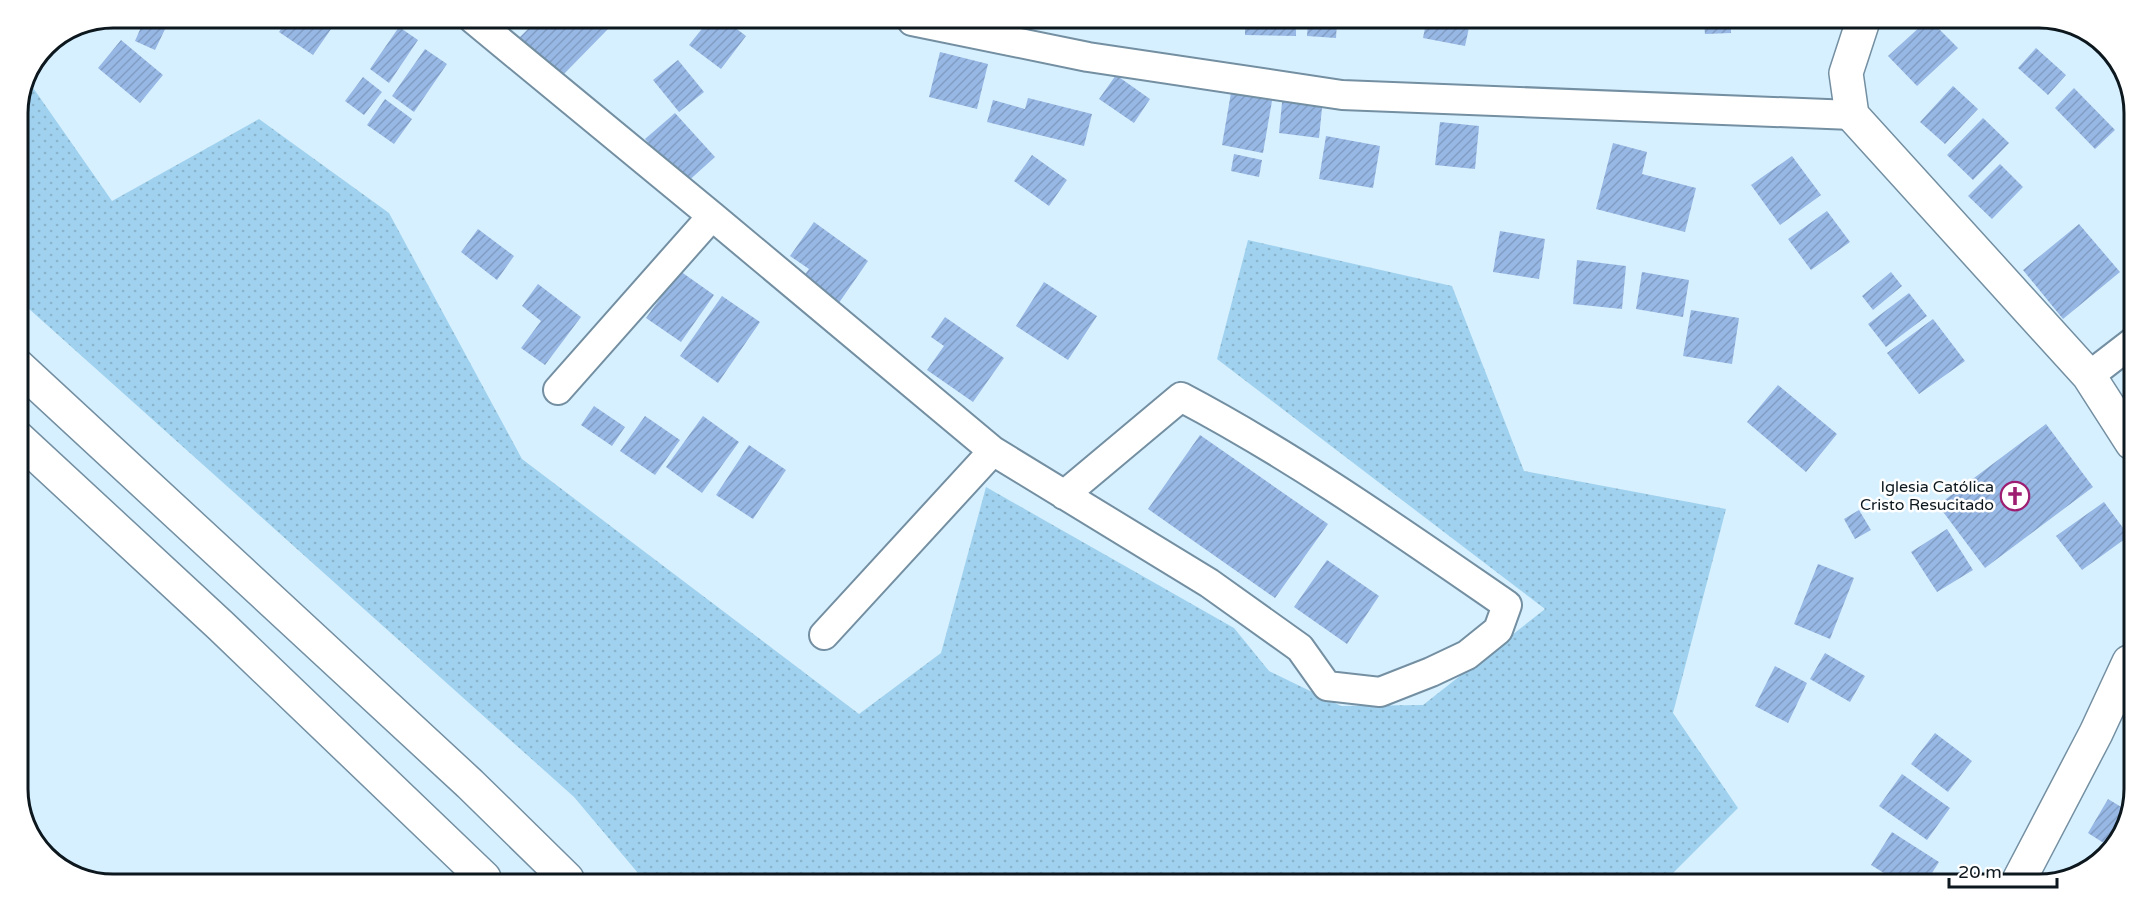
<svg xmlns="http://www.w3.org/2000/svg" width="2153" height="902" font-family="'Varela Round',sans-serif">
	<defs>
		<pattern id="grass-dots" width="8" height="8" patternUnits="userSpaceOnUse" patternTransform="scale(1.5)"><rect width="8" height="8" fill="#a0d2ef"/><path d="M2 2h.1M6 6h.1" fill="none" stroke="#89b4cc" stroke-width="1.8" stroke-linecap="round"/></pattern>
		<pattern id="building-hatch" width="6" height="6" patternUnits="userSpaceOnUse" patternTransform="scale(1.5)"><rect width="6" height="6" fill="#97b7e4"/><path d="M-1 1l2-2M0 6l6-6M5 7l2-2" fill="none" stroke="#819dc3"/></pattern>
	</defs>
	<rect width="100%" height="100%" fill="#d7f0ff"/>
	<!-- grass -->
	<path fill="url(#grass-dots)" d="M 29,82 L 112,201 L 259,119 L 389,213 L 522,459 L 859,714 L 941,653 L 986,487 L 1234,628 L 1269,671 L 1341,706 L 1423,705 L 1545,609 L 1217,359 L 1248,240 L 1452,286 L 1524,471 L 1726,509 L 1673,713 L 1738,808 L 1663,883 L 643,879 L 574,797 L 18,299 L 18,107 Z"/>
	<!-- building -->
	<path fill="url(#building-hatch)" d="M 145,18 L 157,18 L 168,23 L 155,50 L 135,41 Z
		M 288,19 L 338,19 L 313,55 L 279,32 Z
		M 537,20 L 598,20 L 608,29 L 559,79 L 518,39 Z
		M 709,20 L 725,20 L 746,36 L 721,69 L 689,45 Z
		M 1190,22 L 1225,22 L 1225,29 L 1190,29 Z
		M 1245,22 L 1296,22 L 1296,36 L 1245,35 Z
		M 1308,22 L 1337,22 L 1336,38 L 1307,36 Z
		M 1426,23 L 1470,23 L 1465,46 L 1423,38 Z
		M 1704,24 L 1731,24 L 1731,33 L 1705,34 Z
		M 1922,25 L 1935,25 L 1958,48 L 1917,86 L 1888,56 Z
		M 399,27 L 418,40 L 389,83 L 370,69 Z
		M 121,40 L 163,75 L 140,103 L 98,68 Z
		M 2036,48 L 2066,75 L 2048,95 L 2018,68 Z
		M 425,49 L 447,64 L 414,112 L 392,96 Z
		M 940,52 L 988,64 L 977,109 L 929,97 Z
		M 678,60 L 704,92 L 679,112 L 653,80 Z
		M 1116,75 L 1150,99 L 1134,123 L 1099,99 Z
		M 363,77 L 382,92 L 364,115 L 345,101 Z
		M 1953,86 L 1978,109 L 1945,144 L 1920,122 Z
		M 1232,87 L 1273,95 L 1263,153 L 1222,145 Z
		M 2074,88 L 2115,130 L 2095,149 L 2055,108 Z
		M 1283,93 L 1323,98 L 1319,138 L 1279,133 Z
		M 1028,98 L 1092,114 L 1084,146 L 987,122 L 993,100 L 1025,109 Z
		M 385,99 L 412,119 L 394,144 L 367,125 Z
		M 675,113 L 715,157 L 685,184 L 645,139 Z
		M 1983,118 L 2009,143 L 1973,180 L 1947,155 Z
		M 1440,122 L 1479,126 L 1475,169 L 1435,165 Z
		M 1326,136 L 1380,146 L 1373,188 L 1319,179 Z
		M 1613,143 L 1647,152 L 1642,174 L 1696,188 L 1685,232 L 1596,209 Z
		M 1234,154 L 1262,160 L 1259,177 L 1231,171 Z
		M 1032,155 L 1067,180 L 1049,206 L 1014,181 Z
		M 1792,156 L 1821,195 L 1780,225 L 1751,185 Z
		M 2000,164 L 2023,187 L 1992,219 L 1968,196 Z
		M 1827,211 L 1850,242 L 1811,270 L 1788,239 Z
		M 814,222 L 868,261 L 834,310 L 798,284 L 809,269 L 790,256 Z
		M 2079,224 L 2120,272 L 2063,319 L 2023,270 Z
		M 478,229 L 514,256 L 497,280 L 461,252 Z
		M 1500,231 L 1545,239 L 1539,279 L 1493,272 Z
		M 1577,260 L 1626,266 L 1622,309 L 1573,304 Z
		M 680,271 L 714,295 L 681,342 L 646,318 Z
		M 1642,272 L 1689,280 L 1683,317 L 1636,309 Z
		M 1891,272 L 1902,286 L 1873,310 L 1862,296 Z
		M 1044,282 L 1097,316 L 1068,360 L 1016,326 Z
		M 538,284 L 581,317 L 545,365 L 521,348 L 541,321 L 522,306 Z
		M 1909,293 L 1927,316 L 1886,347 L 1868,324 Z
		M 722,296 L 760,322 L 718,383 L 680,356 Z
		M 1691,310 L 1739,318 L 1732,364 L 1683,356 Z
		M 945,317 L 1004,358 L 973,402 L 927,370 L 944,346 L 931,337 Z
		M 1933,319 L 1965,361 L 1919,394 L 1887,353 Z
		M 1778,385 L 1837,434 L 1806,472 L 1747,422 Z
		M 594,406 L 625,427 L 612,446 L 581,425 Z
		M 645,416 L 680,440 L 655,475 L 620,451 Z
		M 703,416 L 739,442 L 702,493 L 666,467 Z
		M 2046,424 L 2093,487 L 1985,568 L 1938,505 Z
		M 1200,435 L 1328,524 L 1275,598 L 1148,509 Z
		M 749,445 L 786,470 L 753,519 L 716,495 Z
		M 2104,502 L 2129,536 L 2082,570 L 2056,536 Z
		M 1859,510 L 1871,530 L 1855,539 L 1844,519 Z
		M 1947,529 L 1973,570 L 1937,592 L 1911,552 Z
		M 1327,560 L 1379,596 L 1347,644 L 1294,607 Z
		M 1818,564 L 1854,578 L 1830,639 L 1794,624 Z
		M 1825,653 L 1865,676 L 1850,702 L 1810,679 Z
		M 1775,666 L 1807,683 L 1788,723 L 1755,706 Z
		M 1935,733 L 1972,761 L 1948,792 L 1911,764 Z
		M 1902,774 L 1950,808 L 1927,840 L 1879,806 Z
		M 2108,799 L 2128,811 L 2128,825 L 2110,847 L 2088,833 Z
		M 1892,832 L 1939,862 L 1925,884 L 1900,883 L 1871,865 Z"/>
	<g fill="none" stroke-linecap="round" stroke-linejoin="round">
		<!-- street casing -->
		<g stroke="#738fa1" stroke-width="32">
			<path id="street" d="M 473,19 L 712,216 L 993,451 L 1209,583 L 1300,648 L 1327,686 L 1380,692 L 1431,672 L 1467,655 L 1498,630 L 1507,605 C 1401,532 1295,457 1181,397 L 1064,495
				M 912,21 L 1088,57 L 1342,95 L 1852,115
				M 2089,376 L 2133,342
				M 558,390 L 712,216
				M 824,635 L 993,451"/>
		</g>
		<!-- secondary casing -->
		<g stroke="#738fa1" stroke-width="36">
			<path id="secondary" d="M 1862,24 L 1846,73 L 1852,115 L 2089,376 L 2132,443
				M 2017,884 L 2096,733 L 2129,662"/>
		</g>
		<!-- primary casing -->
		<g stroke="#738fa1" stroke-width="36">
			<path id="primary" d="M 18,366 L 470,784 L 567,879
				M 18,438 L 221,626 L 484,878"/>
		</g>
		<!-- street -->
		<use href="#street" stroke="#fff" stroke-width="28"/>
		<!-- secondary -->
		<use href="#secondary" stroke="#fff" stroke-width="33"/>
		<!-- primary -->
		<use href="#primary" stroke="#fff" stroke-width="33"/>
	</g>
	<!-- icons -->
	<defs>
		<g id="church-ring" transform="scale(1.5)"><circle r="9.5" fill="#fff" stroke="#9d1e71" stroke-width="1.5"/><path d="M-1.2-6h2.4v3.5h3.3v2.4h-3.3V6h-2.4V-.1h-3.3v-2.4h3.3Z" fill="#9d1e71"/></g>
	</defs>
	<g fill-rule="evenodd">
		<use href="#church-ring" x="2015" y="496"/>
	</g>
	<g text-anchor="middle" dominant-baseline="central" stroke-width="5" stroke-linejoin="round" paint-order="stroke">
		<!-- poi labels -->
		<g font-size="16" fill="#0c171e" stroke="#fff" text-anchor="end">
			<text x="1994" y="487">Iglesia Católica<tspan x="1994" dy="18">Cristo Resucitado</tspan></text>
		</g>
	</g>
	<!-- crop -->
	<path d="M0 0H2153V902H0ZM113 28H2039A85 85 0 0 1 2124 113V789A85 85 0 0 1 2039 874H113A85 85 0 0 1 28 789V113A85 85 0 0 1 113 28Z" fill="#fff" fill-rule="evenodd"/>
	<path fill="none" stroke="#0c171e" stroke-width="3" d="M113 28H2039A85 85 0 0 1 2124 113V789A85 85 0 0 1 2039 874H113A85 85 0 0 1 28 789V113A85 85 0 0 1 113 28Z"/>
	<!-- scale -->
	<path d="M1949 878v9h108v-9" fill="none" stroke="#0c171e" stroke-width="3"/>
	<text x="1958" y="878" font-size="18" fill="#0c171e" stroke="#ffffff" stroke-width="4.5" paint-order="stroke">20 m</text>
</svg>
